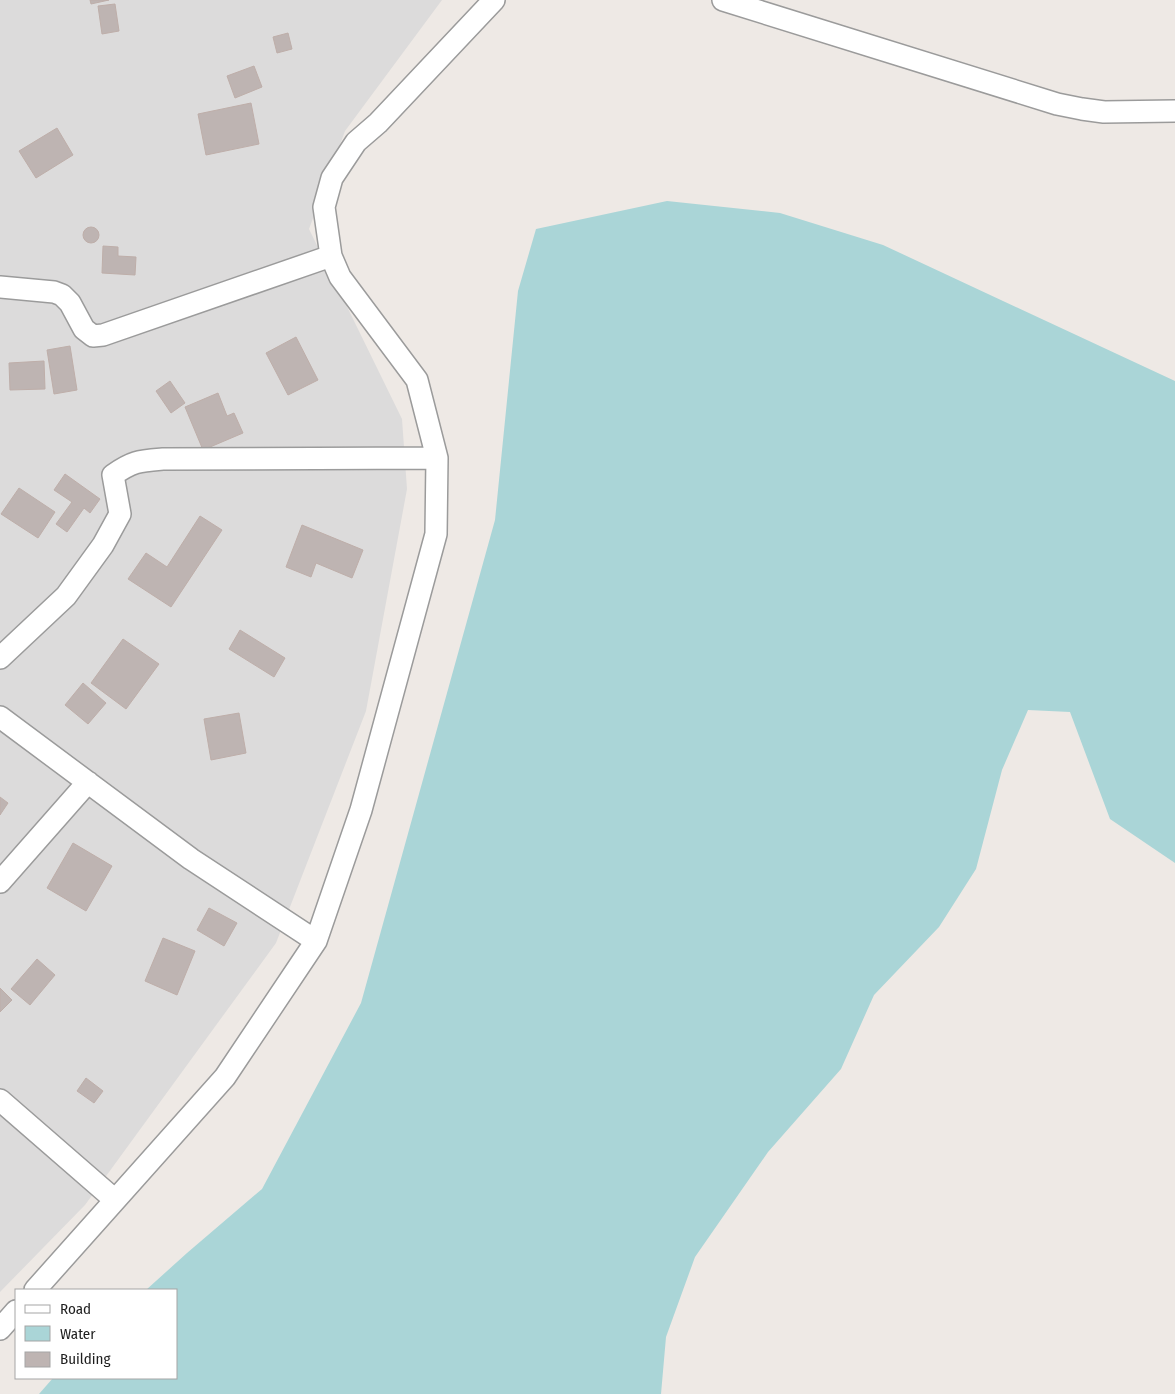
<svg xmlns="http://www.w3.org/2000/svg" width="1175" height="1394" font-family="'Fira Sans Condensed',sans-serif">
	<rect width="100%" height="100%" fill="#eee9e5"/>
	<!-- residential -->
	<path fill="#dcdbdb" d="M 0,0 L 442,0 L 345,131 L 309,229 L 402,419 L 407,489 L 366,711 L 276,943 L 85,1205 L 0,1292 Z"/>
	<!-- water -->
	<path fill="#aad5d7" d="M 667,201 L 780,213 L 883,245 L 1175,381 L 1175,863 L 1110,819 L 1070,712 L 1028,710 L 1002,770 L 976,869 L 939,927 L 874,995 L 841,1069 L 768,1152 L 695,1257 L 666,1337 L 661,1394 L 39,1394 L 53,1378 L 176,1378 L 176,1290 L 146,1290 L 187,1253 L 262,1189 L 361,1003 L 495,520 L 518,291 L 536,229 Z"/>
	<!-- building -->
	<path fill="#beb4b2" stroke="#beaea9" d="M 90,0 L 109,0 L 91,4 Z
		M 115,4 L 119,31 L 102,34 L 98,6 Z
		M 288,33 L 292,49 L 277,53 L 273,37 Z
		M 254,66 L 262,87 L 235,98 L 227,76 Z
		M 251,103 L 259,144 L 206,155 L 198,114 Z
		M 57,128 L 73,155 L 36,178 L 19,151 Z
		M83 235a8 8 0 1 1 16 0a8 8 0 1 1-16 0Z
		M 103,246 L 118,247 L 118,256 L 136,257 L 135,275 L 102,273 Z
		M 296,337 L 318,380 L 288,395 L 266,353 Z
		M 70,346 L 77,390 L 54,394 L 47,350 Z
		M 44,361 L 45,389 L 10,390 L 9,363 Z
		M 170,381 L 185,403 L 171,413 L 156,391 Z
		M 218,393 L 227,416 L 234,413 L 243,433 L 203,450 L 185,407 Z
		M 65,474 L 100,499 L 90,513 L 84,508 L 67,532 L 56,524 L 72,502 L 54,490 Z
		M 19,488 L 55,512 L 38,538 L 1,514 Z
		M 200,516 L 222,530 L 171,607 L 128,579 L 146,553 L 167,567 Z
		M 302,525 L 363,550 L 352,578 L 316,563 L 311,577 L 286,567 Z
		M 240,630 L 285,658 L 274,677 L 229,649 Z
		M 123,639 L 159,664 L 126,709 L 91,683 Z
		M 83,683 L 106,703 L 88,724 L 65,705 Z
		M 239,713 L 246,753 L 211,760 L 204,719 Z
		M 0,797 L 8,803 L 0,815 Z
		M 73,843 L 112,866 L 86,911 L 47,888 Z
		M 209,908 L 237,923 L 224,946 L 197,930 Z
		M 163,938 L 195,951 L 177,995 L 145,981 Z
		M 37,959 L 55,975 L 30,1005 L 11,989 Z
		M 0,988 L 12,1000 L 0,1012 Z
		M 86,1078 L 103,1091 L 94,1103 L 77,1091 Z"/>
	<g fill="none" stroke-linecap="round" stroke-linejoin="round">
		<!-- minor casing -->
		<g stroke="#9b9b9b" stroke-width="24">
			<path id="minor" d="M 723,0 L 1057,104 L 1082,109 L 1104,112 L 1175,111
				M 0,287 L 54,292 L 62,295 L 70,303 L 84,329 L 93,336 L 103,335 L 331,256
				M 0,658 L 66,596 L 103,545 L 120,514 L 113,475 C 133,461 139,461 163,459 L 437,458
				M 0,717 L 191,859 L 316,941
				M 0,882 L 88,782
				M 0,1100 L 115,1200
				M 35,1290 L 225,1077 L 316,941 L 361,810 L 436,534 L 437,458 L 417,380 L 340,277 L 331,256 L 324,207 L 332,178 L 356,142 L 378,123 L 494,0
				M 0,1329 L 16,1311"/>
		</g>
		<!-- minor -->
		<use href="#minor" stroke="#fff" stroke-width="21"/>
	</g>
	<!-- legend -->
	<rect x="15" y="1289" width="162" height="90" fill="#ffffff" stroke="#a5a5a5"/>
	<rect x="25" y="1305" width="25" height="8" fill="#ffffff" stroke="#a5a5a5"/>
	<text x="60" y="1314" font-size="15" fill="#1e1e1e">Road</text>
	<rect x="25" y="1326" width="25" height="15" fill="#aad5d7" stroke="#a5a5a5"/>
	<text x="60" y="1339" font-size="15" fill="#1e1e1e">Water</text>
	<rect x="25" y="1352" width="25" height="15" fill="#beb4b2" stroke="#a5a5a5"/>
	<text x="60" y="1364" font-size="15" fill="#1e1e1e">Building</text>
</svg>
